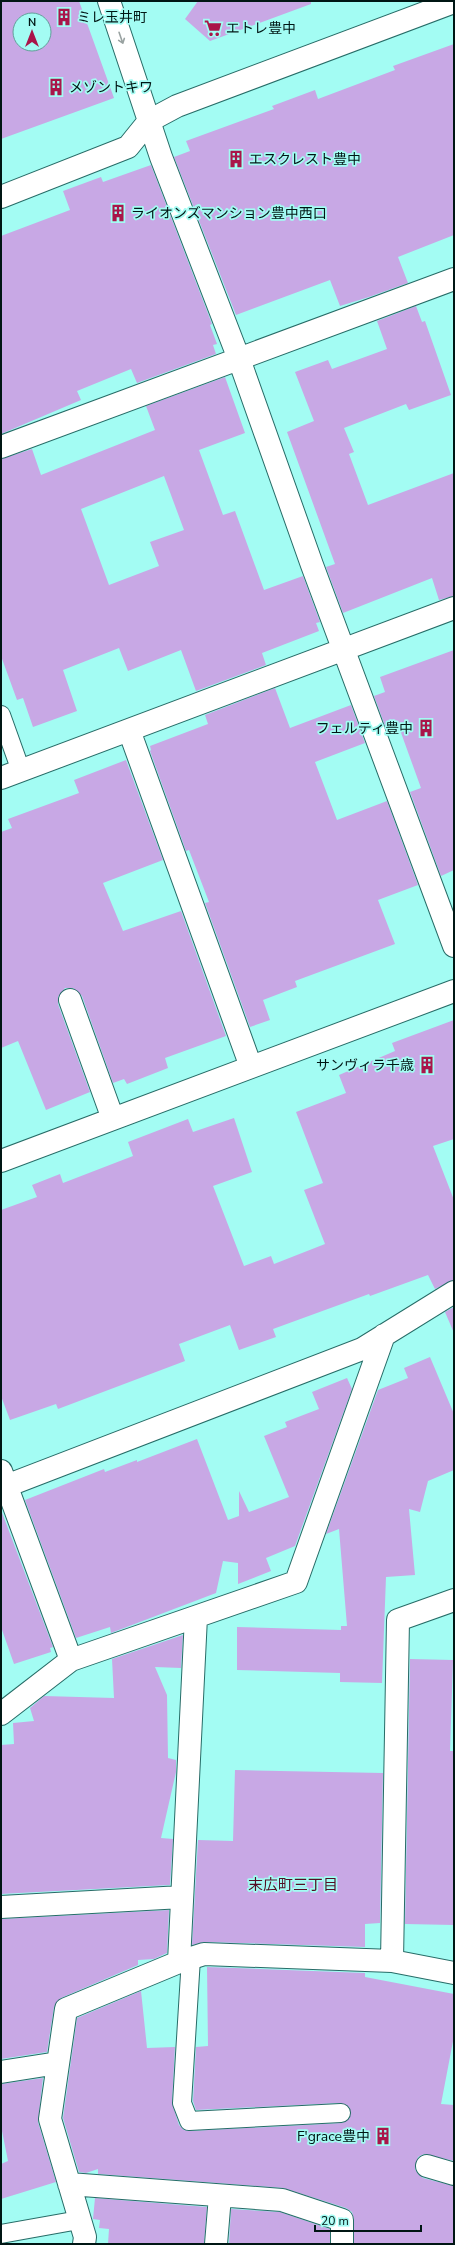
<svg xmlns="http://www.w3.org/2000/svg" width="455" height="2245" font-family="'Nunito Sans','Noto Sans JP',sans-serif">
	<rect width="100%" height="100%" fill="#a3fcf3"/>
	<!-- building -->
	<path fill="#c8a8e5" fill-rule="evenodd" d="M 1,1 L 79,1 L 114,98 L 1,139 ZM 20,20 L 44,20 L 44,44 L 20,44 Z
		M 198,1 L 311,1 L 311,4 L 210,41 L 185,19 Z
		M 454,44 L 454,235 L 398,257 L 408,283 L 369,297 L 340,306 L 330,280 L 236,315 L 174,157 L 190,151 L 186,141 L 274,109 L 272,106 L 315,90 L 318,99 L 395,70 L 393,66 Z
		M 151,165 L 212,324 L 210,325 L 217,344 L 213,345 L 216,354 L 137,383 L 131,369 L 77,391 L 81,400 L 1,434 L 1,236 L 70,210 L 63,191 L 101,177 L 103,182 Z
		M 416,306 L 422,322 L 425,321 L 451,395 L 409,410 L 406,404 L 344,428 L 354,452 L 349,454 L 368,505 L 454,473 L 454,596 L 439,600 L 432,578 L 343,613 L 326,567 L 335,564 L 287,432 L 314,421 L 295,372 L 328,360 L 332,369 L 387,349 L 377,321 Z
		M 225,377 L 245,433 L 199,450 L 223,515 L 235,511 L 264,590 L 303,576 L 320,622 L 316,623 L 319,631 L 262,653 L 266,665 L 196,691 L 181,650 L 128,671 L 119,648 L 63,670 L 77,711 L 33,727 L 23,698 L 17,700 L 1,656 L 1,459 L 32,449 L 41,475 L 155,430 L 146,406 ZM 164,476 L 184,530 L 150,542 L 159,566 L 109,585 L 81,509 Z
		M 454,650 L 454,870 L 441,876 L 410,792 L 421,788 L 400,730 L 388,734 L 374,696 L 385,692 L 380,677 Z
		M 275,688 L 290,728 L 351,705 L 365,743 L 315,762 L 337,820 L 387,801 L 418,885 L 378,900 L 395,944 L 295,981 L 297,987 L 263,1000 L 270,1020 L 250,1027 L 205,903 L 209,902 L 189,850 L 186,851 L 150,751 L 151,750 L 150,746 L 208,724 L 205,715 Z
		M 126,760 L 163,860 L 103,883 L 123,931 L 181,911 L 226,1036 L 165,1058 L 168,1068 L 127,1084 L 124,1079 L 113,1083 L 82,996 L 73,988 L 65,988 L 58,997 L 58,1004 L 90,1092 L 46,1110 L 18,1041 L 1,1048 L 1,832 L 12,828 L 8,819 L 79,793 L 74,780 Z
		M 454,1020 L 454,1139 L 433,1146 L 454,1200 L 454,1280 L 435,1289 L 428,1275 L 370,1296 L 369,1294 L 273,1329 L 276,1337 L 239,1350 L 230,1325 L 179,1344 L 185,1361 L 58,1409 L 56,1404 L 10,1420 L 1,1396 L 1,1210 L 37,1197 L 32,1185 L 60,1174 L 63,1183 L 133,1156 L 128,1142 L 188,1119 L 193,1132 L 234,1118 L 252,1172 L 213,1186 L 244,1266 L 271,1256 L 274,1264 L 325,1244 L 304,1190 L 323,1183 L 296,1112 L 346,1093 L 339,1075 L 395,1051 L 392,1043 Z
		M 454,1307 L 454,1333 L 445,1312 Z
		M 430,1357 L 454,1414 L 454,1470 L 428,1481 L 420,1512 L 409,1509 L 415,1575 L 386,1577 L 382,1683 L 340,1682 L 340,1673 L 237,1670 L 237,1627 L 341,1630 L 341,1626 L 347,1626 L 339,1529 L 326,1534 L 378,1390 L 408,1378 L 404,1368 Z
		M 347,1378 L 352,1389 L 295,1546 L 266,1558 L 271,1571 L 238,1584 L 238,1563 L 223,1561 L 216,1593 L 111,1633 L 110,1627 L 76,1638 L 25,1500 L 104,1469 L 105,1472 L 137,1460 L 137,1462 L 197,1439 L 228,1520 L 239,1516 L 239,1491 L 249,1512 L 289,1497 L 264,1436 L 287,1427 L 285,1422 L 319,1409 L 312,1392 Z
		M 1,1510 L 53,1647 L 50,1648 L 51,1652 L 14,1664 L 1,1627 Z
		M 183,1635 L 181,1668 L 155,1667 L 167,1695 L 168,1758 L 176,1760 L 176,1772 L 161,1838 L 173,1839 L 170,1885 L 1,1894 L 1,1745 L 14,1744 L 13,1723 L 34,1721 L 30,1708 L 44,1696 L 114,1698 L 112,1659 Z
		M 410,1659 L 453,1660 L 450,1751 L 454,1751 L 454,1925 L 405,1924 Z
		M 235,1770 L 383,1773 L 380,1923 L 365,1924 L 365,1947 L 204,1942 L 192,1945 L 198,1840 L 233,1841 Z
		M 169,1910 L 167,1953 L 154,1959 L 138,1960 L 138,1965 L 61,1998 L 54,2007 L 47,2052 L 1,2059 L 1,1919 Z
		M 207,1967 L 365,1973 L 365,1977 L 454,1994 L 454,2036 L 441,2104 L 454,2105 L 454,2161 L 424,2154 L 418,2157 L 415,2169 L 418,2174 L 423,2178 L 454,2186 L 454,2244 L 354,2244 L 354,2220 L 352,2212 L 346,2208 L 283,2188 L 98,2174 L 98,2169 L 86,2173 L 79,2172 L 63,2118 L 77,2018 L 141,1991 L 147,2048 L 175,2047 L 172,2103 L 179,2125 L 184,2130 L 190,2131 L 342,2123 L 350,2118 L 350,2108 L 340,2103 L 196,2110 L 193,2101 L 196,2047 L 208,2046 Z
		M 43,2078 L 38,2122 L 56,2182 L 1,2199 L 1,2164 L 8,2161 L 1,2126 L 1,2084 Z
		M 95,2198 L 207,2207 L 204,2244 L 108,2244 L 109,2229 L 99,2228 L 100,2220 L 93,2219 Z
		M 231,2209 L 280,2212 L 330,2229 L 330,2244 L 229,2244 Z"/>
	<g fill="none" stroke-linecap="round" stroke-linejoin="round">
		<!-- service casing -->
		<g stroke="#276c67" stroke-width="20">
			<path id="service" d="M 1,715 L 21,771
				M 191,1958 L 182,2103 L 189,2121 L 341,2113
				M 1,2234 L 79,2220"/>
		</g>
		<!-- minor casing -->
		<g stroke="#276c67" stroke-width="24">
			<path id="minor" d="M 109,1 L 161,157 L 239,359 L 312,565 L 454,946
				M 1,197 L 128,147 L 149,121
				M 1,447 L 454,279
				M 129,730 L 251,1067
				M 1,778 L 454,608
				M 70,1000 L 113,1119
				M 1,1161 L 454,991
				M 1,1471 L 71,1660
				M 1,1488 L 362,1349 L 454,1292
				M 1,1714 L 71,1660 L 296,1582 L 384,1335
				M 1,1907 L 182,1897
				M 392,1961 L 398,1620 L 454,1600
				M 179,1962 L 196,1617
				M 1,2072 L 58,2063
				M 427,2166 L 454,2174
				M 69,2184 L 282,2200 L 342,2220 L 342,2244
				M 84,2244 L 85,2237 L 50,2119 L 66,2009 L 179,1962 L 204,1954 L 392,1961 L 454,1973
				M 216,2244 L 220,2196"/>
		</g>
		<!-- tertiary casing -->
		<g stroke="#276c67" stroke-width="24">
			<path id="tertiary" d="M 149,121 L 177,106 L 454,2"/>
		</g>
		<!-- service -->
		<use href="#service" stroke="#fff" stroke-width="18"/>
		<!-- minor -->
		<use href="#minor" stroke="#fff" stroke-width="22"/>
		<!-- tertiary -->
		<use href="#tertiary" stroke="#fff" stroke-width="22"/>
	</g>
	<!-- one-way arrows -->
	<defs><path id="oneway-shaft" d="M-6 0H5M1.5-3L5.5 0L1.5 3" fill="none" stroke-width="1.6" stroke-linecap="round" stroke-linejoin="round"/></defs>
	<use stroke="#99a2a1" href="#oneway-shaft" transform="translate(121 38) rotate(71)"/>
	<!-- icons -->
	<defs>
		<g id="building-bare" transform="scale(1.38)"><path d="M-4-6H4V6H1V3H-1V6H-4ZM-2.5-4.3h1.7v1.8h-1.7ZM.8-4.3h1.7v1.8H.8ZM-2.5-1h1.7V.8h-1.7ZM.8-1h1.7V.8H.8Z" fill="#a91549" stroke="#a3fcf3" stroke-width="2.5" paint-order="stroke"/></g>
		<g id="supermarket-bare" transform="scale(1.38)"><path d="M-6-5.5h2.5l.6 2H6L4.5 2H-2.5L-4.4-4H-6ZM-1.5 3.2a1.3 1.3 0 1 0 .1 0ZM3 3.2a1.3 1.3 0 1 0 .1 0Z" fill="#a91549" stroke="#a3fcf3" stroke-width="2.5" paint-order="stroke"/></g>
	</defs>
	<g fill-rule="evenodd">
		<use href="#building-bare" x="64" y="17"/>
		<use href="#supermarket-bare" x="213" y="28"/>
		<use href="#building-bare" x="56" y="87"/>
		<use href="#building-bare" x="236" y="159"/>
		<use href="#building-bare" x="118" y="213"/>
		<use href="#building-bare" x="426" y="728"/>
		<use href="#building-bare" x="427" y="1065"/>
		<use href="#building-bare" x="383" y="2136"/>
	</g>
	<g text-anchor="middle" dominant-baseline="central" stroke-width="3.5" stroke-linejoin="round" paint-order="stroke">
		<!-- poi labels -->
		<g font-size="14" fill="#001614" stroke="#a3fcf3" text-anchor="start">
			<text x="77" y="17">ミレ玉井町</text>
			<text x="226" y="28">エトレ豊中</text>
			<text x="69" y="87">メゾントキワ</text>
			<text x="249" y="159">エスクレスト豊中</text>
			<text x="131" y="213">ライオンズマンション豊中西口</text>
			<text x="413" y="728" text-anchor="end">フェルティ豊中</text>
			<text x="414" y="1065" text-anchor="end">サンヴィラ千歳</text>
			<text x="370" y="2136" text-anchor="end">F'grace豊中</text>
		</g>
		<!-- neighbourhood labels -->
		<g font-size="15" fill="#530e23" stroke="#a3fcf3">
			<text x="293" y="1885">末広町三丁目</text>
		</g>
	</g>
	<!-- border -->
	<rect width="455" height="2245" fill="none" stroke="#001614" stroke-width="4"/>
	<!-- north arrow -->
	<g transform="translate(32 32)"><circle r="19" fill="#a3fcf3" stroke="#62a09a"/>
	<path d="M0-3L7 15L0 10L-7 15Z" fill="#a91549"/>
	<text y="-6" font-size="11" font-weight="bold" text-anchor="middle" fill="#001614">N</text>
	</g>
	<!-- scale -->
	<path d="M315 2225v6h106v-6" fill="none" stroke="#001614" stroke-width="2"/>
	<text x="321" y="2225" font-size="12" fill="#001614" stroke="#a3fcf3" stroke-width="3" paint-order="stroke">20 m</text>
</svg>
